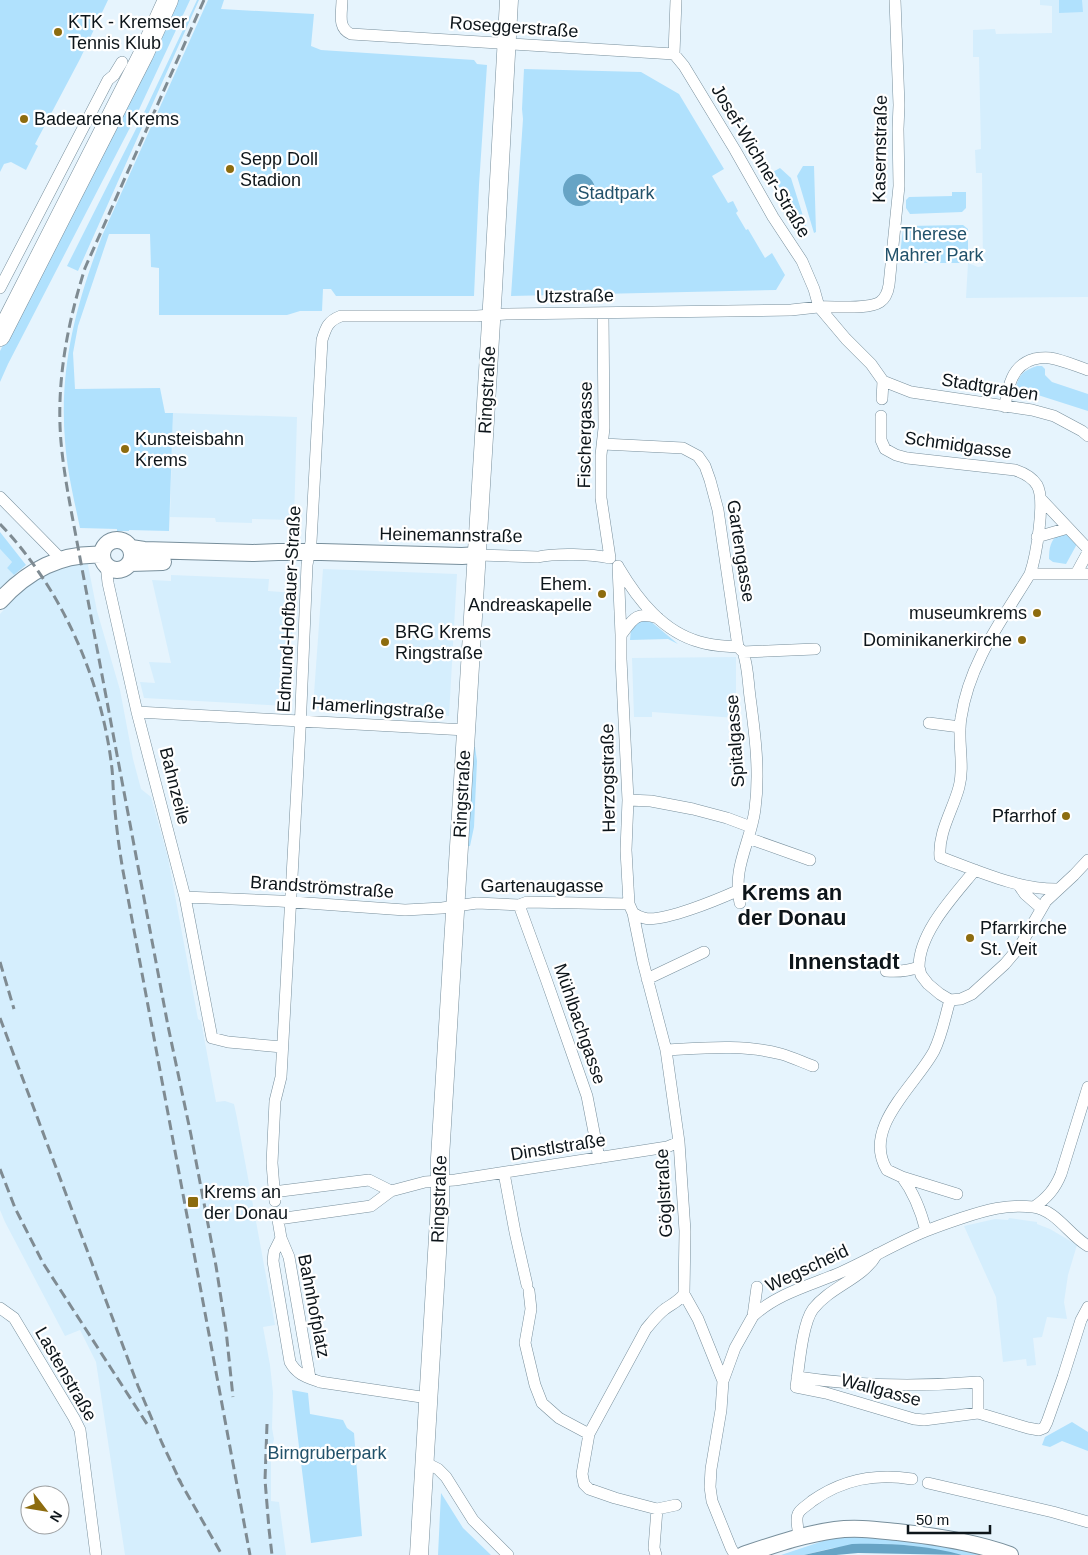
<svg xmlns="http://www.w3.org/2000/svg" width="1088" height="1555" font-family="Arial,sans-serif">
	<rect width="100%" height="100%" fill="#e6f4fd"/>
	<!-- built -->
	<path fill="#d5eefd" d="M 1040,0 L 1088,0 L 1088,297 L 966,298 L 968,263 L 978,267 L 983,266 L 982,173 L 976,173 L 975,150 L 981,149 L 979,57 L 973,57 L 973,30 L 995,29 L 996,34 L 1052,33 L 1052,6 L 1040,5 Z
		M 173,413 L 297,417 L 294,520 L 252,519 L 252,523 L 216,522 L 215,518 L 170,517 Z
		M 0,549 L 12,562 L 7,568 L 14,575 L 0,589 Z
		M 87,560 L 97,611 L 120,690 L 133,759 L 141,789 L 151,797 L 168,858 L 198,1019 L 201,1021 L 216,1102 L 225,1101 L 234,1104 L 237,1118 L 275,1325 L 263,1327 L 270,1365 L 273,1393 L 272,1428 L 274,1439 L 271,1453 L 271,1501 L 279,1502 L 286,1555 L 125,1555 L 96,1362 L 80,1330 L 65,1336 L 5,1222 L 0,1210 L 0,614 L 21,591 L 36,580 L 47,574 Z
		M 323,569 L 457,574 L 449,716 L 313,708 Z
		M 171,575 L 269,579 L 268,591 L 295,593 L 287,706 L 144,698 L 140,682 L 155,683 L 149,662 L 171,663 L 152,580 L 171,581 Z
		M 736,657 L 736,718 L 652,712 L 652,717 L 634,717 L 632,658 Z
		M 1009,1218 L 1037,1222 L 1037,1224 L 1050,1229 L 1077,1245 L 1068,1275 L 1064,1302 L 1067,1319 L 1047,1317 L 1042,1337 L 1033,1338 L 1036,1365 L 1027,1366 L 1026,1359 L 1003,1362 L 996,1297 L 964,1226 L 995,1219 L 1008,1220 Z"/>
	<!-- green -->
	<path fill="#b0e1fd" d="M 0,0 L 108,0 L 80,59 L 35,144 L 38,146 L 26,170 L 11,162 L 4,164 L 0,172 Z
		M 175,0 L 190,0 L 136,116 L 8,364 L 0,382 L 0,351 L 149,59 Z
		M 197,0 L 199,0 L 78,271 L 67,266 L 141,119 Z
		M 208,0 L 224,0 L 221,9 L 314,14 L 311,46 L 321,50 L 474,60 L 477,64 L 487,65 L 479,185 L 474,296 L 336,296 L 331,289 L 323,289 L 322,311 L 300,311 L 287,315 L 159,315 L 159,268 L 151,267 L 150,234 L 109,234 L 78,326 L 73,353 L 75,389 L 160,388 L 165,413 L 173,413 L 169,531 L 129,530 L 129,531 L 117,531 L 117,529 L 80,528 C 74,499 67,471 65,441 C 59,368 76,304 102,236 Z
		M 1059,0 L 1082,0 L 1083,12 L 1059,13 Z
		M 524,69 L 641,72 L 679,94 L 724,169 L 712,176 L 728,203 L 733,201 L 738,211 L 736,213 L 746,230 L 748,229 L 765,258 L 772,253 L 785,275 L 776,290 L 511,296 L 523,119 L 522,109 Z
		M 803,166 L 814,166 L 816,232 L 814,233 L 797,176 Z
		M 780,168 L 791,178 L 809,235 L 808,236 L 771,173 Z
		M 952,192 L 966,192 L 966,208 L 962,212 L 910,214 L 906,208 L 906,200 L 909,197 L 952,196 Z
		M 963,225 L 968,229 L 968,263 L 921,263 L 899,262 L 903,230 L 908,226 Z
		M 1037,366 L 1042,366 L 1045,369 L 1045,375 L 1052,382 L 1088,394 L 1088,411 L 1016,388 C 1018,374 1025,370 1037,366 Z
		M 0,532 L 26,565 L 14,575 L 7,568 L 12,562 L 0,549 Z
		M 1060,534 L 1069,534 L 1077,544 L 1066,564 L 1053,562 L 1049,559 C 1049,549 1050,539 1060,534 Z
		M 638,620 L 649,620 L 678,644 L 668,639 L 630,640 L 631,629 Z
		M 473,747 L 475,747 L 477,761 L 474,827 L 470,846 L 468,846 Z
		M 292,1390 L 308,1393 L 310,1414 L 343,1420 L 347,1428 L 354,1433 L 362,1536 L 311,1543 Z
		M 1072,1422 L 1088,1432 L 1088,1451 L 1062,1441 L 1050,1447 L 1042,1445 L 1045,1437 Z
		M 441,1493 L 463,1528 L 491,1555 L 438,1555 Z
		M 849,1536 C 896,1539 942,1543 988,1555 L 962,1555 L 914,1546 L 884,1544 L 833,1548 L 804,1555 L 781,1555 L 835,1537 Z"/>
	<!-- water -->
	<path fill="#67a4c5" d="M563 190a16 16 0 1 1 32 0a16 16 0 1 1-32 0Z
		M 852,1544 C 889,1543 927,1545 962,1555 L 858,1553 L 836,1555 L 804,1555 Z"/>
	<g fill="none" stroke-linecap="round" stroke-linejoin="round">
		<!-- street casing -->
		<g stroke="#788f9c" stroke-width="12">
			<path id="street" d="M 342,0 C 342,13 337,28 351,34 L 674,54
				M 674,54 L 684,66 L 735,150 L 773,217 L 802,261 L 814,289 L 819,307 L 846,339 L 871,364 L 883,381 L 911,392 L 1032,410 L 1054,416 L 1082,431 L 1088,436
				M 674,54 L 676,0
				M 0,288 L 108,80 L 114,75 L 122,62
				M 603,313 L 604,428 L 601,455 L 601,498 L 610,558
				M 882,399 L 883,381
				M 1005,407 C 1008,386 1012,365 1034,359 C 1039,358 1045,357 1050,358 C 1063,360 1076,366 1088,370
				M 881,416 L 881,440 L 885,449 L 896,455 L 907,458 L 1015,470 C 1024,473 1032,477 1037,485 C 1046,500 1036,557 1030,574 C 1002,620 969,663 961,718 C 957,741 965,765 959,787 C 953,810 938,832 940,857 C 978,871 1019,890 1059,889
				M 603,444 L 683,448 L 698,456 L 705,466 L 710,480 L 718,510 L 738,647 L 743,652
				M 0,497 L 61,559
				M 1041,499 L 1088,549
				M 1037,537 L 1068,528
				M 478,555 L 538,557 C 556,553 591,554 610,558
				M 106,564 L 108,583 L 137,712 L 185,897 L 212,1038 L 228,1042 L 282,1047
				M 618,566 L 621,635 L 621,659 L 628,800 L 626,850 L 629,904 L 633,913 L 643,962 L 666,1050 L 679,1142 L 685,1231 L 684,1294 L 698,1319 L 723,1381
				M 619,568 C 638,600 663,632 700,642 C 712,646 726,646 738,647
				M 1030,574 L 1088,574
				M 1076,574 L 1088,552
				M 621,635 C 633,619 636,611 658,618
				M 743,652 L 815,649
				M 137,712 L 466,730
				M 929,723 L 960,727
				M 628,800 L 651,801 L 693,809 L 727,818 L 751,827
				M 748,838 L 810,860
				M 1018,884 L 1025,894 L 1041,908
				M 185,897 L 279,901 L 405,910 L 442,908 L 477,903 L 519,905 L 527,902 L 629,904
				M 740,903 C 732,867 751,842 755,809 C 760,772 755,734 750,697 C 748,682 748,666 743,652
				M 519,905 L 546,979 L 587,1096 L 599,1158
				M 633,913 C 636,915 640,917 644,918 C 662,923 719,899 737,891
				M 919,967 L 921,975 L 928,984 L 940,994 L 950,1000 L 961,999 L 972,994 L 1005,964 L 1020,946 L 1046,901 L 1074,875 L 1088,860
				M 886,971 C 898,972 908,971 919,967 C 919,932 954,896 975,870
				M 647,979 L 704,952
				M 950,1000 C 945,1017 942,1035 934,1051 C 916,1085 861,1128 887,1170 L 902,1177 L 957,1194
				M 666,1050 C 703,1048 744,1044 781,1054 C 792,1057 802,1062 813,1066
				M 504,1173 L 515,1232 L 527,1285
				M 902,1177 C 914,1193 921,1211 926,1231
				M 273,1192 L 369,1180 L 391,1191
				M 275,1201 L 272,1163 L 275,1101 L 281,1077 L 300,731 L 307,565 L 311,542 L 322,340 C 326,327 328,321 341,316 L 477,316 L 506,314 L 791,310 C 800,309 809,308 818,307 C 834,306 868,310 880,302 C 886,298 888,291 889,285 L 899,186 L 898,129 L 899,105 L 895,0
				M 1034,1207 C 1047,1198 1055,1189 1061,1174 L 1088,1087
				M 277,1214 L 281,1238 L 289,1257 L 310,1378
				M 278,1219 L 371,1206 L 391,1191 L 425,1182 L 455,1180 L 667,1147 L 679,1142
				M 281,1238 L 274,1252 L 273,1261 L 290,1362 C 297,1375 307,1377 320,1382 L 428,1398
				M 877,1254 C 863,1279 831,1286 813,1309 C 802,1324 799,1367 796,1387 L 826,1393 L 914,1419 L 924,1420 L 978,1413 L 1028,1428 L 1039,1430 L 1044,1428 L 1047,1422 L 1063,1377 L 1081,1320 L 1088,1307
				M 529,1291 L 531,1309 L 525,1343 L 535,1385 L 542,1403 L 559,1418 L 589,1434
				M 0,1308 L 14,1318 L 74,1418 L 80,1430 L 96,1555
				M 753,1316 C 777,1294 808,1286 837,1274 C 867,1261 896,1243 926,1231 C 938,1226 950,1222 962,1218 C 986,1210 1007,1204 1033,1207 C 1056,1210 1069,1235 1088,1246
				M 797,1377 C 857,1386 918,1387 978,1382 L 978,1413
				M 424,1462 L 438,1469 L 446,1477 L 473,1520 L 508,1555
				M 928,1483 L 1053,1512 L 1088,1522
				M 676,1505 L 657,1509 L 615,1498 L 589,1489 L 584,1484 L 582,1474 L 589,1434 L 646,1329 C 652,1322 657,1315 665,1309 C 672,1304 679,1301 684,1294
				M 799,1537 C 799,1531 795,1520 798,1514 C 800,1509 808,1505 812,1501 C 843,1479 875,1473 912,1479
				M 656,1555 L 654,1548 L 657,1509
				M 735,1555 L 731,1548 L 712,1501 L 710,1487 L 711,1469 L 721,1410 L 723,1381 L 735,1348 L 753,1316 L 757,1287"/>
		</g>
		<!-- secondary casing -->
		<g stroke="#788f9c" stroke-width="18">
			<path id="secondary" d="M102 555a15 15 0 1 1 30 0a15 15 0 1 1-30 0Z
				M 131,548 L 144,550 L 253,553 L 278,552 L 321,552 L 462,556 L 478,555
				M 130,563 L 163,562
				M 0,601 C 27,571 62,552 102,555
				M 743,1555 C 773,1545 804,1534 835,1530 C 856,1527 877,1530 897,1532 C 935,1536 974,1542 1010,1555"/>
		</g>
		<!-- primary casing -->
		<g stroke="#788f9c" stroke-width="19">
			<path id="primary" d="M 419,1555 L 440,1203 L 440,1158 L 493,289 L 509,0"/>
		</g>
		<!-- highway casing -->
		<g stroke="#788f9c" stroke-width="21">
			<path id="highway" d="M 0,336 L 143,55 L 168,0"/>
		</g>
		<!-- street -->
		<use href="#street" stroke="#fff" stroke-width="11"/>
		<!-- secondary -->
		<use href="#secondary" stroke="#fff" stroke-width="16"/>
		<!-- primary -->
		<use href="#primary" stroke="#fff" stroke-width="18"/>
		<!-- highway -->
		<use href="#highway" stroke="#fff" stroke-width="20"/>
		<!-- rail -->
		<path stroke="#7f8b92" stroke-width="3" stroke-dasharray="10 5" stroke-linecap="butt" d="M 204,0 L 85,268 C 67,325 56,383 61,442 C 63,465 67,488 71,510 L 168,1026 L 191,1135 L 216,1266 L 226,1330 L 233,1397
			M 0,524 C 62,589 102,680 112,769 C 113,779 113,790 114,800 C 116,824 119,848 123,871 L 250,1555
			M 0,962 L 14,1009
			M 0,1018 L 138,1386 L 162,1443 L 181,1483
			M 0,1169 L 15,1208 L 43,1263 L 147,1424
			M 267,1424 L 265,1480 L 269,1529 L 272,1555
			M 178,1478 L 222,1555"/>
	</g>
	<!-- markers -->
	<g fill="#8d6c0f" stroke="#fff" stroke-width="2">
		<circle cx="58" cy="32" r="5"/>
		<circle cx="24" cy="119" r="5"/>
		<circle cx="230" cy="169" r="5"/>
		<circle cx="125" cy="449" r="5"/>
		<circle cx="602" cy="594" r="5"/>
		<circle cx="1037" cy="613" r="5"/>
		<circle cx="1022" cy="640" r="5"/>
		<circle cx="385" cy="642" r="5"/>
		<circle cx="1066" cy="816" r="5"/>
		<circle cx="970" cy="938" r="5"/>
		<rect x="187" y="1196" width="12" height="12" rx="2.5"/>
	</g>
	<g text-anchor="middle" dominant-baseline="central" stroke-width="4.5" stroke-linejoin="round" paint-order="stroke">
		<!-- poi labels -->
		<g font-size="18" fill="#0d151a" stroke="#fff" text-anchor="start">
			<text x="68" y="22">KTK - Kremser<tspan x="68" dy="21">Tennis Klub</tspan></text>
			<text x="34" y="119">Badearena Krems</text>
			<text x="240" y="159">Sepp Doll<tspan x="240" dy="21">Stadion</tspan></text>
			<text x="135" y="439">Kunsteisbahn<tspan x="135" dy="21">Krems</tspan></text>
			<text x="592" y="584" text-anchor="end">Ehem.<tspan x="592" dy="21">Andreaskapelle</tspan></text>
			<text x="1027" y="613" text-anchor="end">museumkrems</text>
			<text x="395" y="632">BRG Krems<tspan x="395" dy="21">Ringstraße</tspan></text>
			<text x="1012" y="640" text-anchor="end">Dominikanerkirche</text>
			<text x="1056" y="816" text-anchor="end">Pfarrhof</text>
			<text x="980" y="928">Pfarrkirche<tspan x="980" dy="21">St. Veit</tspan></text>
			<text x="204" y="1192">Krems an<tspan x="204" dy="21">der Donau</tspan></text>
		</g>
		<!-- street labels -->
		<g font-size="18" fill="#0d151a" stroke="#fff">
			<text transform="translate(514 27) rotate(4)">Roseggerstraße</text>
			<text transform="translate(880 149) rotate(-89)">Kasernstraße</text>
			<text transform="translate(761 161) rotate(59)">Josef-Wichner-Straße</text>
			<text transform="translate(575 296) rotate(-1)">Utzstraße</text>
			<text transform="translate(990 387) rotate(9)">Stadtgraben</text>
			<text transform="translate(487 390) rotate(-87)">Ringstraße</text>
			<text transform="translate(585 435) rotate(-89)">Fischergasse</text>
			<text transform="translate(958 445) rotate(8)">Schmidgasse</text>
			<text transform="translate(451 535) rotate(1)">Heinemannstraße</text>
			<text transform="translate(741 551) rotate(81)">Gartengasse</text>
			<text transform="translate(289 609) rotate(-87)">Edmund-Hofbauer-Straße</text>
			<text transform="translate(378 708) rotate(4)">Hamerlingstraße</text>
			<text transform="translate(735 741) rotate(-94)">Spitalgasse</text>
			<text transform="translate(608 778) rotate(-91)">Herzogstraße</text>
			<text transform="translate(175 786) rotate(76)">Bahnzeile</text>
			<text transform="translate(462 794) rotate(-87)">Ringstraße</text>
			<text x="542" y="886">Gartenaugasse</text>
			<text transform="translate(322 887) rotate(4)">Brandströmstraße</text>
			<text transform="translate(580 1024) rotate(71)">Mühlbachgasse</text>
			<text transform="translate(558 1147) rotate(-9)">Dinstlstraße</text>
			<text transform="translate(664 1193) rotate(-93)">Göglstraße</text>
			<text transform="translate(439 1199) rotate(-88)">Ringstraße</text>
			<text transform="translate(807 1268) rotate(-25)">Wegscheid</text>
			<text transform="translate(314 1306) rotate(79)">Bahnhofplatz</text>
			<text transform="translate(66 1374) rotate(60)">Lastenstraße</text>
			<text transform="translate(881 1390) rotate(15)">Wallgasse</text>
		</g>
		<!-- park labels -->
		<g font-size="18" fill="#21516a" stroke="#fff">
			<text x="616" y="193">Stadtpark</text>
			<text x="934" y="234">Therese<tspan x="934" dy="21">Mahrer Park</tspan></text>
			<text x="327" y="1453">Birngruberpark</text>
		</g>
		<!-- district labels -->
		<g font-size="22" font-weight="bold" fill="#0d151a" stroke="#fff">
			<text x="792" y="892">Krems an<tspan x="792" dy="25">der Donau</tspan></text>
			<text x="844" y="961">Innenstadt</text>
		</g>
	</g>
	<!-- north arrow -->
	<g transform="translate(45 1510) rotate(121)"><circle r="24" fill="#ffffff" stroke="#9ea1a3"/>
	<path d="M0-4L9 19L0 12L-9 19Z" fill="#8d6c0f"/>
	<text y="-8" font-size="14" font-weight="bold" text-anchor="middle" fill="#0d151a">N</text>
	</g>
	<!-- scale -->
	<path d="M908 1525v8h82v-8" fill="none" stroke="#0d151a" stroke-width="2.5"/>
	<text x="916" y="1525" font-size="15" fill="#0d151a" stroke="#ffffff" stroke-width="4" paint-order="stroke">50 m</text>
</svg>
